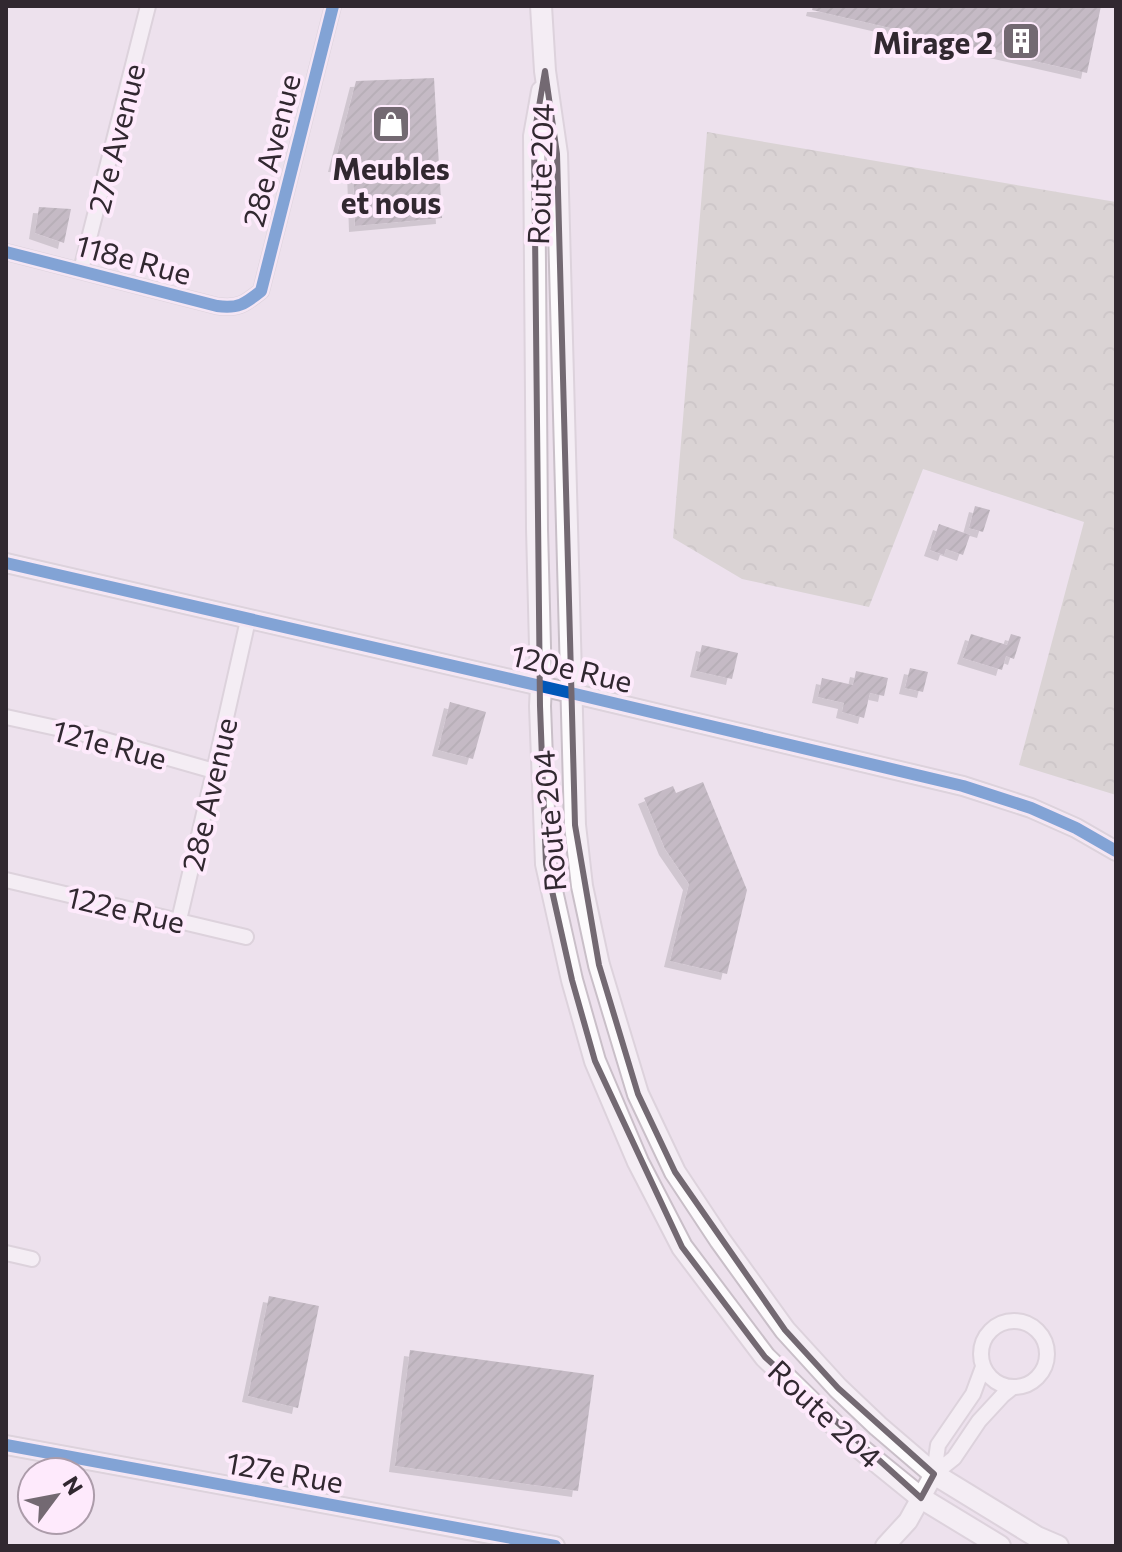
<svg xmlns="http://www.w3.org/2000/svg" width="1122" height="1552" font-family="Commissioner,sans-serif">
	<defs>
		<pattern id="forest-crowns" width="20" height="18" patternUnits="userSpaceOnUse" patternTransform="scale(2)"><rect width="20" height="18" fill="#c3c1b7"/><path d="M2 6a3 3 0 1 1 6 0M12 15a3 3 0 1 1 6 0" fill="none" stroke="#a8a69e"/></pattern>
		<pattern id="building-hatch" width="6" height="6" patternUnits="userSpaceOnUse" patternTransform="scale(2)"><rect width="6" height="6" fill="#948b94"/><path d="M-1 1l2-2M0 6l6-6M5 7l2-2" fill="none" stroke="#797279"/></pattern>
		<filter id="shadow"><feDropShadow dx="-6" dy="6" stdDeviation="0" flood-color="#0004"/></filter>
	</defs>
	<rect width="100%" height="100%" fill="#ede1ed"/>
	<!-- forest -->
	<path fill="url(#forest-crowns)" d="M 707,132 L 1116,202 L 1116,795 L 1019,765 L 1084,522 L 923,469 L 869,607 L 742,579 L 673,538 Z"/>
	<!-- building -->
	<path fill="url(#building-hatch)" filter="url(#shadow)" d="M 813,6 L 1101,6 L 1087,73 L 812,10 Z
		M 434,78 L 442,218 L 355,226 L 353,167 L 334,166 L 356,81 Z
		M 39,207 L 71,209 L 64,243 L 35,233 Z
		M 975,506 L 990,510 L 983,532 L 969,528 Z
		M 939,524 L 970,535 L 963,555 L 946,549 L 944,555 L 930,550 Z
		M 971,634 L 1007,645 L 1011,634 L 1021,637 L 1014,659 L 1006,656 L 1002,670 L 963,658 Z
		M 702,645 L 738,653 L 732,679 L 696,671 Z
		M 910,668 L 928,672 L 923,692 L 905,688 Z
		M 856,671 L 888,678 L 884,696 L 870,693 L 864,718 L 842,712 L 844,703 L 818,697 L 822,678 L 853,685 Z
		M 450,702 L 486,712 L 473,759 L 438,750 Z
		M 703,782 L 747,890 L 727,974 L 670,961 L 689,884 L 665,849 L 644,798 L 673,786 L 676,793 Z
		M 269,1296 L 319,1306 L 298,1408 L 248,1396 Z
		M 410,1350 L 594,1375 L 578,1491 L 395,1466 Z"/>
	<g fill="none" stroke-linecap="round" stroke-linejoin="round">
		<!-- minor casing -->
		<g stroke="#c9bfc8" stroke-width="18">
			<path id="minor" d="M 6,252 L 217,306 C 238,309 245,304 261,291 L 333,6
				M 81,270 L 148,6
				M 6,717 L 84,734 L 214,771
				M 6,880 L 246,937
				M 179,920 L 214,771 L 248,620
				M 6,1253 L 32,1259
				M981 1354a33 33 0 1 1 66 0a33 33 0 1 1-66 0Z
				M 934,1474 L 938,1445 L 973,1394 L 983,1367
				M 934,1474 L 954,1458 L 979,1421 L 1003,1395 L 1013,1387"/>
		</g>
		<!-- tertiary casing -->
		<g stroke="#c9bfc8" stroke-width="22">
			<path id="tertiary" d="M 6,563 L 571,693 L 963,786 L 1031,808 L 1076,828 L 1116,851
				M 6,1445 L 555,1546
				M 885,1546 L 908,1521 L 934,1474"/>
		</g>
		<!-- secondary casing -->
		<g stroke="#c9bfc8" stroke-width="24">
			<path id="secondary" d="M 541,6 L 545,71 L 557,154 L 575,825 L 582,886 L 599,965 L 638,1094 L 675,1172 L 720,1240 L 785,1330 L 838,1388 L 878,1426 L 934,1474 L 1037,1537 L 1058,1546
				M 542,91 L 534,136 L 537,529 L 541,686 L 540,706 L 546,864 L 572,980 L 595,1061 L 638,1162 L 682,1247 L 765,1357 L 852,1442 L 921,1498 L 1000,1546"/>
		</g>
		<!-- minor -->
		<use href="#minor" stroke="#fcfafc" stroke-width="14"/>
		<!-- tertiary -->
		<use href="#tertiary" stroke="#fcfafc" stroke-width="18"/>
		<!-- secondary -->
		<use href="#secondary" stroke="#fcfafc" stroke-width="20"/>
		<!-- cycleway casing -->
		<g stroke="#feeafc" stroke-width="17">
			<path id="cycleway" d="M 6,252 L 217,306 C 238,309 245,304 261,291 L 333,6
				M 6,563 L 571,693 L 963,786 L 1031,808 L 1076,828 L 1116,851
				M 6,1445 L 555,1546"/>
		</g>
		<!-- cycleway -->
		<use href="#cycleway" stroke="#0057b8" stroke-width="12"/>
	</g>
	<!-- marked area -->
	<path d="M0 0H1122V1552H0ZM 545,71 L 557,154 L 575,825 L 599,965 L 638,1094 L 675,1172 L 785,1330 L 838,1388 L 934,1474 L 921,1498 L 765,1357 L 682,1247 L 595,1061 L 572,980 L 546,864 L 540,706 L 534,136 Z" fill="#ede1ed" fill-opacity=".55" fill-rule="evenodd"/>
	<path fill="none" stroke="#736972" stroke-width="6" stroke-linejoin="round" d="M 545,71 L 557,154 L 575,825 L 599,965 L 638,1094 L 675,1172 L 785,1330 L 838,1388 L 934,1474 L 921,1498 L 765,1357 L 682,1247 L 595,1061 L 572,980 L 546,864 L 540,706 L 534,136 Z"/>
	<!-- icons -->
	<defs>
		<g id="building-square" transform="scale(2)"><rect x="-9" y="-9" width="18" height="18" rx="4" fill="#736972" stroke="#feeafc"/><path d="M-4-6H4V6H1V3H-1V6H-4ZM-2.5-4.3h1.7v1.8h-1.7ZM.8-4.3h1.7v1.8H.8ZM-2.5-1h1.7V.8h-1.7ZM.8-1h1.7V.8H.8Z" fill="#fff"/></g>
		<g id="shop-square" transform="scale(2)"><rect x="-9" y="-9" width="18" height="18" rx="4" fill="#736972" stroke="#feeafc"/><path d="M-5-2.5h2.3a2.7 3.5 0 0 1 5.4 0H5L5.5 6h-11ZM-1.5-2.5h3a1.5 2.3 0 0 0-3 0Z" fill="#fff"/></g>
	</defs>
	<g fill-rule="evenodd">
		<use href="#building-square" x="1021" y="41"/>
		<use href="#shop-square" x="391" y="124"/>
	</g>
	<g text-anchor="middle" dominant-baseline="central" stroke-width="8" stroke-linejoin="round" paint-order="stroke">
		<!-- poi labels -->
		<g font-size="30" font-weight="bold" fill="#312830" stroke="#feeafc" text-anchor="end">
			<text x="993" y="41">Mirage 2</text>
			<text x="391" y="167" text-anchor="middle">Meubles<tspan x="391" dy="34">et nous</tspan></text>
		</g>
		<!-- street labels -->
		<g font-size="30" fill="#312830" stroke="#feeafc">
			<text transform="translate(115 138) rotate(-76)">27e Avenue</text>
			<text transform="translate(270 150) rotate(-76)">28e Avenue</text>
			<text transform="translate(539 174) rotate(-88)">Route 204</text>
			<text transform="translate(134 258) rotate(15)">118e Rue</text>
			<text transform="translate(572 667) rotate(13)">120e Rue</text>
			<text transform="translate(110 743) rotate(15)">121e Rue</text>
			<text transform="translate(208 794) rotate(-77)">28e Avenue</text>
			<text transform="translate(548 821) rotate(-95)">Route 204</text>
			<text transform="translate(126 908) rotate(13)">122e Rue</text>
			<text transform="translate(826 1413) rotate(43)">Route 204</text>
			<text transform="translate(285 1471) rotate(10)">127e Rue</text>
		</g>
	</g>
	<!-- border -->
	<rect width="1122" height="1552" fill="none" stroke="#312830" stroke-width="16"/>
	<!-- north arrow -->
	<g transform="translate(56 1496) rotate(58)"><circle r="38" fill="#feeafc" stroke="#ac9caa" stroke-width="2"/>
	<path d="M0-6L14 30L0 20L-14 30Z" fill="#736972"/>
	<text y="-12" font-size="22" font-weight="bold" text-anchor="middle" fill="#312830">N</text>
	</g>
</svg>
